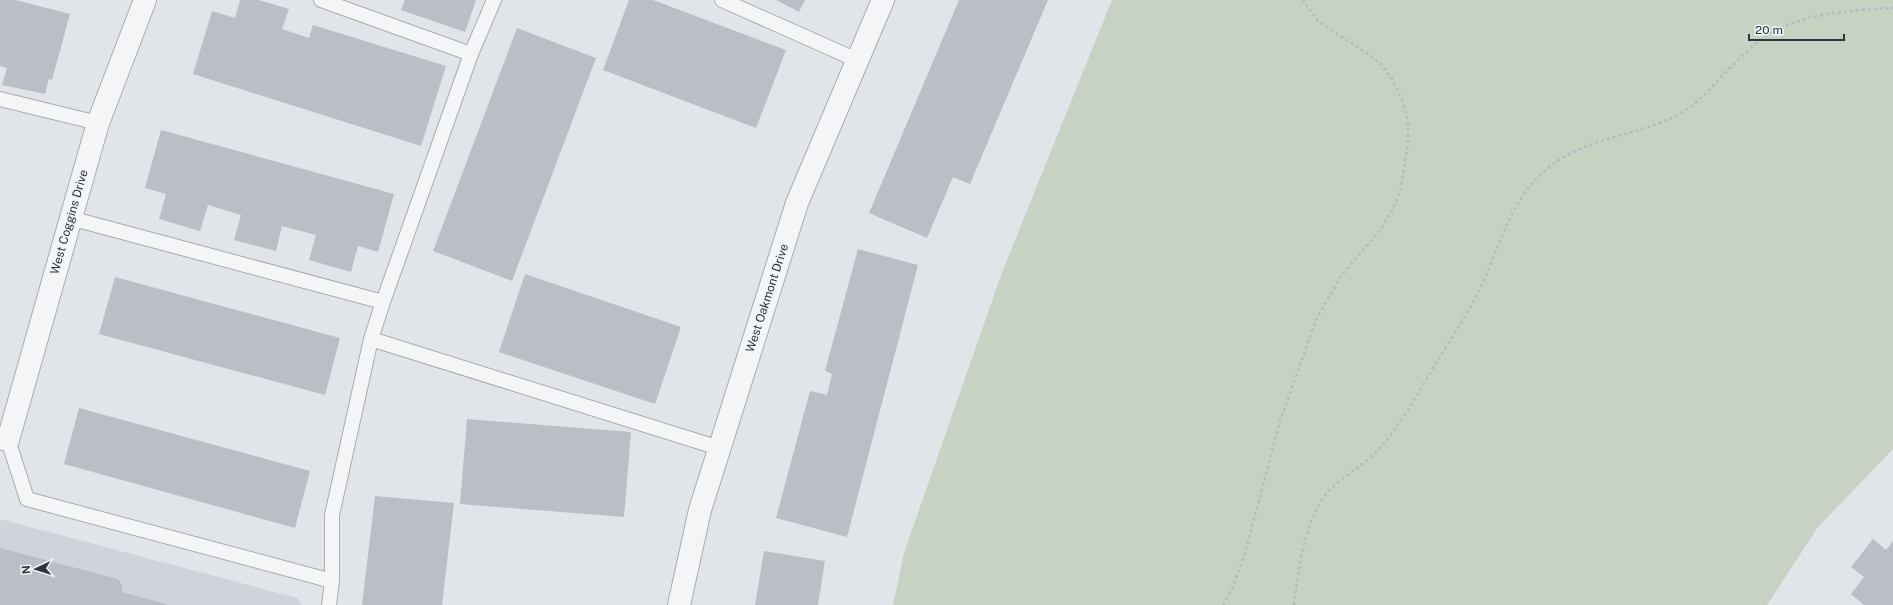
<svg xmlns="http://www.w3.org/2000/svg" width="1893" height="605" font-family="'Public Sans',sans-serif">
	<rect width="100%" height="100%" fill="#e1e5e9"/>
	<!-- built -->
	<path fill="#d0d4da" d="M 0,519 L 297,598 L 302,605 L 0,605 Z"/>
	<!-- green -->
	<path fill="#c8d2c3" d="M 1112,0 L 1893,0 L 1893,449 L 1818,527 L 1767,605 L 893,605 L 904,553 L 1001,275 Z"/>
	<!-- building -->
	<path fill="#b9bfc5" d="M 0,0 L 16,0 L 70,14 L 52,80 L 49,79 L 45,94 L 2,85 L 7,68 L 0,66 Z
		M 240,0 L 259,0 L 289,9 L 282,29 L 309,38 L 313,25 L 446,66 L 421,146 L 193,74 L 212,11 L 235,18 Z
		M 405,0 L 476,0 L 465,32 L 401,10 Z
		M 629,0 L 653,0 L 786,50 L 756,128 L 603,70 Z
		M 776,0 L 805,0 L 799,12 Z
		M 959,0 L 1048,0 L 970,184 L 953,177 L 927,238 L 869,213 Z
		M 517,28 L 596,58 L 512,281 L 433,251 Z
		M 161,130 L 394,194 L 378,252 L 358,246 L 351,272 L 309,260 L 316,235 L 282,226 L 276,251 L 234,240 L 241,215 L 208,205 L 200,231 L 159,219 L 166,194 L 145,188 Z
		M 858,249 L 918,265 L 847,537 L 776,518 L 810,391 L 827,395 L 832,374 L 825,371 Z
		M 525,274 L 681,327 L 655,404 L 499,352 Z
		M 115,277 L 340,338 L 325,395 L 99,334 Z
		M 79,408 L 310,471 L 295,528 L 64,464 Z
		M 467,419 L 631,432 L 624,517 L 460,504 Z
		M 375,496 L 454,503 L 442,605 L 362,605 Z
		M 1873,539 L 1886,550 L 1893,541 L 1893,605 L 1864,605 L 1851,594 L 1864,577 L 1851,567 Z
		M 0,548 L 118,579 L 122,585 L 122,592 L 169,605 L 0,605 Z
		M 764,551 L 825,561 L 818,605 L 755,605 Z"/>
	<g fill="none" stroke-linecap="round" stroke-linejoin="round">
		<!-- lane casing -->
		<g stroke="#a7acb3" stroke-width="16">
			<path id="lane" d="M 321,0 L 471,54
				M 722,0 L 857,60
				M 0,99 L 98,123
				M 70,218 L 383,302
				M 371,339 L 719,448
				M 8,440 L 27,499 L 332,581
				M 329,605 L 332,581 L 332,515 L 371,339 L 383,302 L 471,54 L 494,0"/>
		</g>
		<!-- street casing -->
		<g stroke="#a7acb3" stroke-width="24">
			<path id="street" d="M 0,438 L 8,440 L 98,123 L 145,0
				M 679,605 L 700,510 L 797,203 L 883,0"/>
		</g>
		<!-- path -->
		<path stroke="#b8bbc0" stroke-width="2.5" stroke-dasharray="3 3" stroke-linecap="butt" d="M 1223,605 L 1232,589 L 1245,553 L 1280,421 L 1316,320 L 1341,276 L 1381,229 L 1392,211 L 1400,192 L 1408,144 L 1408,121 L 1403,102 L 1392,79 L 1381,64 L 1368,54 L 1318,21 L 1303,0
			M 1294,605 C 1299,569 1302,532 1322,500 C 1332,484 1348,476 1362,464 C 1378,452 1391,436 1401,420 C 1415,400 1427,378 1439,358 C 1454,334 1469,311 1481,287 C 1497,252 1510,205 1537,178 C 1579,135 1634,139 1681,113 C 1701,102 1715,82 1731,67 C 1741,57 1751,47 1762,39 C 1800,12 1848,11 1893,8"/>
		<!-- lane -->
		<use href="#lane" stroke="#f4f5f7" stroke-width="14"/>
		<!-- street -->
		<use href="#street" stroke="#f4f5f7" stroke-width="22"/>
	</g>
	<g text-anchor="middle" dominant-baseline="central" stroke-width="3" stroke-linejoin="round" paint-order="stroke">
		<!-- street labels -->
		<g font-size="12" fill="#2b343f" stroke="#f1f4f6">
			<text transform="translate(69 222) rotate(-74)">West Coggins Drive</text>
			<text transform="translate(767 298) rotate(-72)">West Oakmont Drive</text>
		</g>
	</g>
	<!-- north arrow -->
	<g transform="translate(36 569) rotate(266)" stroke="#f1f4f6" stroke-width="3" paint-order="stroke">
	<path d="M0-3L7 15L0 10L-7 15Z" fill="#2b343f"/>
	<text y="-6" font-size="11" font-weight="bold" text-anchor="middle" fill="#2b343f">N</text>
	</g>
	<!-- scale -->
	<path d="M1749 34v6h95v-6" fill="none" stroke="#2b343f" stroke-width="2"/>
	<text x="1755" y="34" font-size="12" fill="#2b343f" stroke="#f1f4f6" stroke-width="3" paint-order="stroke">20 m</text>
</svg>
